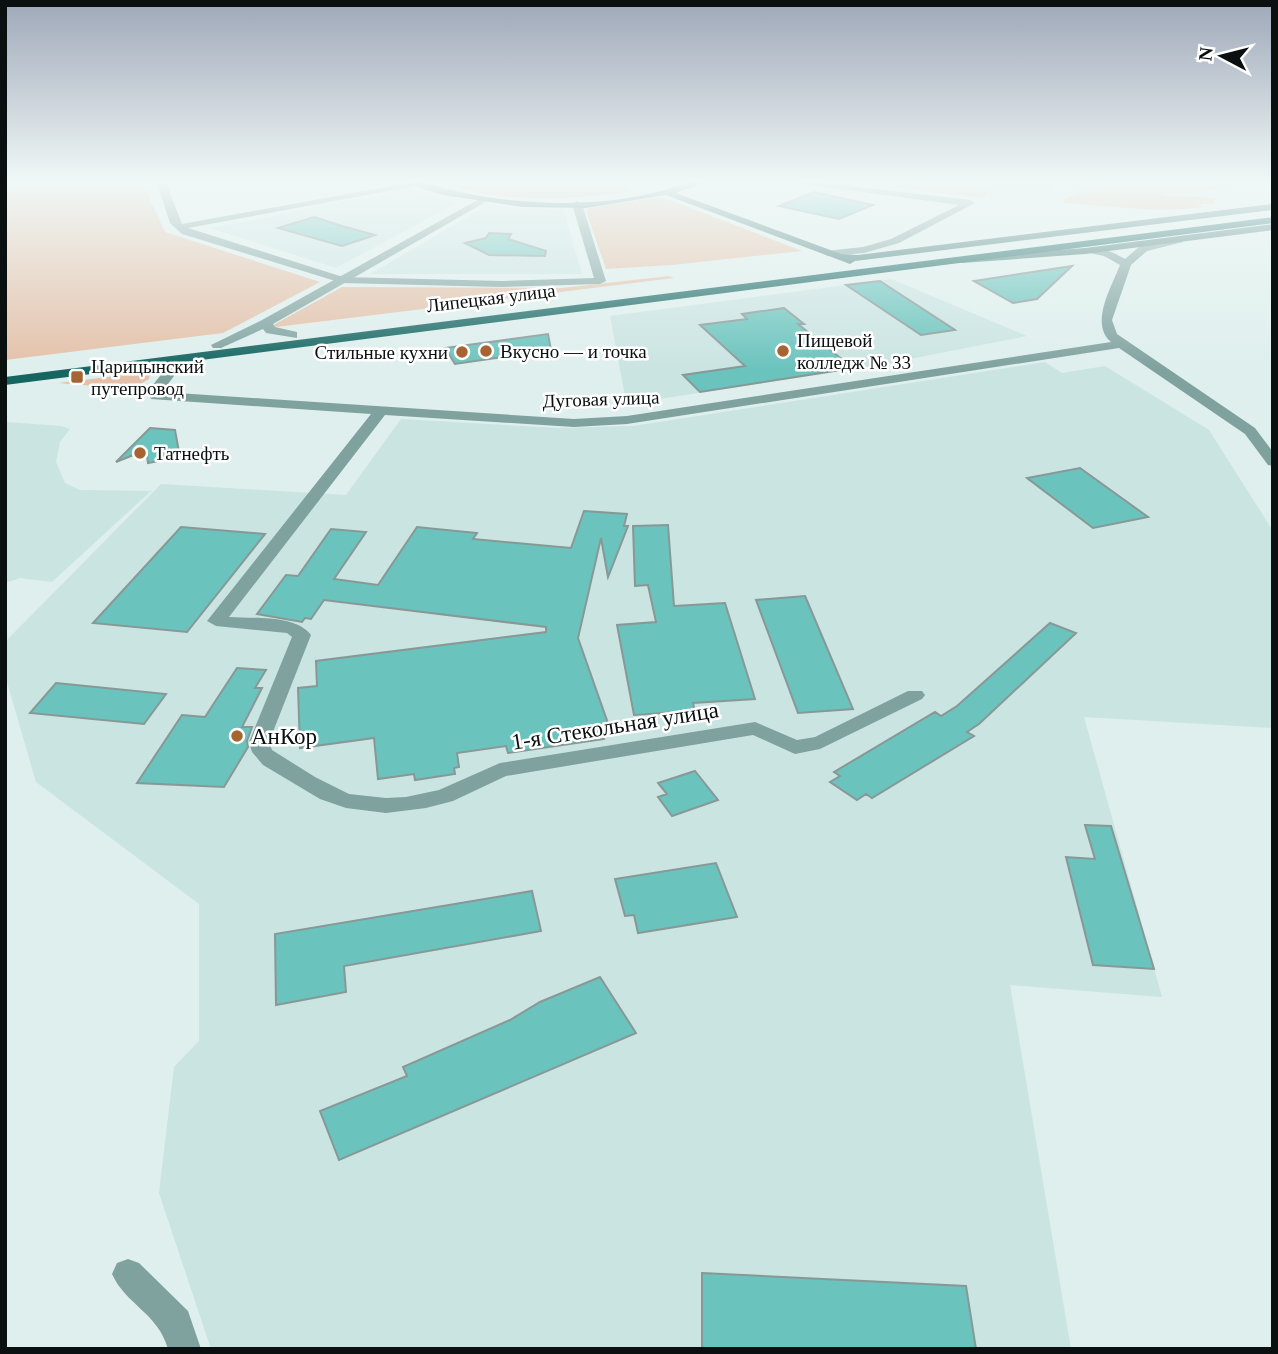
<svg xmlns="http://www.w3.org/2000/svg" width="1278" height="1354" font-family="'Times New Roman',serif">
	<rect width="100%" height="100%" fill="#deefed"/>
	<!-- built -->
	<path fill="#cae4e2" d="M 983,180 L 1049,180 L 1057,200 L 988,198 Z
		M 410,189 L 457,203 L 336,268 L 210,228 Z
		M 485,207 L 564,210 L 582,274 L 370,274 Z
		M 891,279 L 1027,336 L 874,366 L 646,401 L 626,401 L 610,316 Z
		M 1045,362 L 1062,373 L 1105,366 L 1209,430 L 1273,531 L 1273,728 L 1084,717 L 1162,997 L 1010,985 L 1071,1349 L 211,1349 L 159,1193 L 174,1067 L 199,1041 L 199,904 L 36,782 L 5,675 L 5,642 L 161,484 L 346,495 L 401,419 L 557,428 L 633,426 Z
		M 5,422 L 61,426 L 70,429 L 60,442 L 56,462 L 65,483 L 80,490 L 151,491 L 52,582 L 20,578 L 5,583 Z"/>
	<!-- green -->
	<path fill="#e4c0a8" d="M 5,180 L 141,180 L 165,232 L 320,282 L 223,333 L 5,360 Z
		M 433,180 L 659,180 L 625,187 L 632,192 C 565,200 497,204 433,180 Z
		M 830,180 L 978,180 L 987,192 L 984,198 Z
		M 1072,180 L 1267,180 L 1264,185 C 1256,186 1249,185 1241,186 C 1213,190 1196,194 1167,193 L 1164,195 L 1217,198 L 1213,204 L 1202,204 L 1201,207 C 1162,214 1104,205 1064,203 L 1063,200 L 1082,190 L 1070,189 L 1097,186 Z
		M 653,198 L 667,199 L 802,251 L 672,265 L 606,269 L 586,211 L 589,208 Z
		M 669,276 L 674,278 L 268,328 L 342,287 L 562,288 Z
		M 150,372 L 149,379 L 132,389 L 58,383 Z"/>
	<!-- building -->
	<path fill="#6bc3bd" stroke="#889896" stroke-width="2" d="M 814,192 L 873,205 L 839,219 L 779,206 Z
		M 314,217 L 342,226 L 375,235 L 342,246 L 278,228 Z
		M 489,233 L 511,234 L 508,239 L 546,251 L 545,256 L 489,255 L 465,243 L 486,238 Z
		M 1072,266 L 1037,299 L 1013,303 L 974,281 Z
		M 880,281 L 955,330 L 921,335 L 846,285 Z
		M 784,308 L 804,324 L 798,324 L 853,368 L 700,392 L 683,375 L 745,366 L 700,325 L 747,319 L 742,314 Z
		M 548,334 L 551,350 L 455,364 L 445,348 Z
		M 150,428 L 175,430 L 180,457 L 148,463 L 146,450 L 116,462 Z
		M 1080,468 L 1148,517 L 1093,528 L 1027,478 Z
		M 584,511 L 627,514 L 624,526 L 628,526 L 608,577 L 601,538 L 578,638 L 610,729 L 601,730 L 604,739 L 508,753 L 506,746 L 457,753 L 459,767 L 454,768 L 455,774 L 415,780 L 414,774 L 378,779 L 374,738 L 300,748 L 298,688 L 317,686 L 316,661 L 546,632 L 546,627 L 324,600 L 311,619 L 305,618 L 302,622 L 257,614 L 286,575 L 298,576 L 331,529 L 366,532 L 334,579 L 378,585 L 417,527 L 477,533 L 473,539 L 571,548 Z
		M 668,525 L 674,606 L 725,603 L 755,699 L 693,703 L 695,711 L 634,715 L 617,625 L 656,622 L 648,585 L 635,586 L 633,526 Z
		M 181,527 L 265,534 L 187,632 L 93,623 Z
		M 805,596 L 853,709 L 798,713 L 756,600 Z
		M 1050,623 L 1076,633 L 979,724 L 967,732 L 974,736 L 872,798 L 866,794 L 857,800 L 830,782 L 840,776 L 834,772 L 935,712 L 941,716 L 957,706 Z
		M 237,668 L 266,670 L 255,688 L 262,688 L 242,727 L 252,727 L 247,741 L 248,747 L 224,787 L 137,783 L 182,715 L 205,717 Z
		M 56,683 L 166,694 L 144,724 L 30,713 Z
		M 695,771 L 718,800 L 672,816 L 658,797 L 667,794 L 658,783 Z
		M 1085,825 L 1111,826 L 1154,969 L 1093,965 L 1066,857 L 1095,859 Z
		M 716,863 L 737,917 L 638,933 L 634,915 L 625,916 L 615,879 Z
		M 532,891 L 541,931 L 344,966 L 346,992 L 276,1005 L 275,934 Z
		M 600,977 L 636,1033 L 339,1160 L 320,1111 L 407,1076 L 403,1067 L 510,1020 L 540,1002 Z
		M 702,1273 L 966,1286 L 976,1349 L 702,1349 Z"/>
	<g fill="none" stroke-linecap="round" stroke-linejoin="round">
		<!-- minor -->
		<path fill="#7fa29f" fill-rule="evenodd" d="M 156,180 L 165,180 L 182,224 L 419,181 L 419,185 L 416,186 L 188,228 L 343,277 L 502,281 L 594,278 L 572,204 L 577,201 L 582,204 L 606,281 L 600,284 L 502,287 L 342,283 L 182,234 L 170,223 Z
			M 774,180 L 801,180 L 970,200 L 975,203 L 899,243 L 864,253 L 829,256 L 825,255 L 825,251 L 863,247 L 891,239 L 959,205 Z
			M 1179,237 L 1183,238 L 1183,242 L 1147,251 L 1131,265 L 1112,320 L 1117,334 L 1255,428 L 1273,452 L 1273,466 L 1268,465 L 1245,434 L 1119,348 L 627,424 L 574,427 L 385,415 L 229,617 C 253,619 295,614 311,635 L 269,742 L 272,750 L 315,777 L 349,794 L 386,798 L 406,797 L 439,790 L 500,763 L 755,722 L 797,740 L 815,737 L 908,691 L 922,691 L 925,695 L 922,699 L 820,749 L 795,754 L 753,735 L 506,776 L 453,801 L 426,808 L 386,813 L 346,808 L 320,799 L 263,765 L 252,752 L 249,742 L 292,637 L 287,633 L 216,626 L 207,621 L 371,414 L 151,399 L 148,391 L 160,376 L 159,358 L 169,358 L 174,376 L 162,392 L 574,419 L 627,416 L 1111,342 C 1089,324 1112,286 1120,265 L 1104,256 L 1080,251 C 1093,243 1113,252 1125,259 L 1139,247 Z
			M 128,1259 L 139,1263 L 188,1311 L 201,1349 L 168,1349 C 158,1313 126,1305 112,1274 L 117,1263 Z"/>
		<!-- tertiary -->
		<path fill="#7fa29f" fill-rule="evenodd" d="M 481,198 L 489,200 L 273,324 L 275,327 L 297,332 L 297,338 L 266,333 L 263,329 L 221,348 L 213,348 L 211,345 L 262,320 Z"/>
		<!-- secondary -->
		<path fill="#487e7b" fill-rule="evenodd" d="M 408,180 C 424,180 442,189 460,192 C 491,199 524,202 556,203 C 587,203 618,201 648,194 C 669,190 689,180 710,180 L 676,193 L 841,254 L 858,255 L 1273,204 L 1273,210 L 855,261 L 850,264 L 666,195 L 586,208 L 523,207 L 443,195 L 420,188 Z
			M 1273,224 L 1273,230 L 1085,254 L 962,263 L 957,260 L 962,257 L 1085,248 Z"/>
		<!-- primary -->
		<path fill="#156561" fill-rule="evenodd" d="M 1273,217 L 1273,223 L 5,385 L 5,377 Z"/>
	</g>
	<!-- sky -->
	<linearGradient id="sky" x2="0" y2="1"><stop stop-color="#9ea8b8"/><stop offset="0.49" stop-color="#f0f8f7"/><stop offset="1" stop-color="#f0f8f7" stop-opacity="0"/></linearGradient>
	<rect width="1278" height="370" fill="url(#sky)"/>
	<!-- markers -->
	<g fill="#a76433" stroke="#fff" stroke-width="2.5">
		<circle cx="486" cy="351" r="7"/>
		<circle cx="783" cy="351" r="7"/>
		<circle cx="462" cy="352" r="7"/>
		<rect x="70" y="370" width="14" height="14" rx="3.5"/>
		<circle cx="140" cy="453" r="7"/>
		<circle cx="237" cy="736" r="7"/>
	</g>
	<g text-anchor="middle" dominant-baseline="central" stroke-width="5" stroke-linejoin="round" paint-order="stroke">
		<!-- far-street labels -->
		<g font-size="19" fill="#0a100f" stroke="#fff">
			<text transform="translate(491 298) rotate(-7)">Липецкая улица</text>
			<text transform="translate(601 399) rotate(-2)">Дуговая улица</text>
		</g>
		<!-- far-poi labels -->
		<g font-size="19" fill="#0a100f" stroke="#fff" text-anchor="start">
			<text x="797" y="340">Пищевой<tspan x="797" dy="22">колледж № 33</tspan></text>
			<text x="500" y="351">Вкусно — и точка</text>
			<text x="448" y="352" text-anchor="end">Стильные кухни</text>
			<text x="91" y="366">Царицынский<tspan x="91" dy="22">путепровод</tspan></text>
			<text x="154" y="453">Татнефть</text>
		</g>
		<!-- street labels -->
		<g font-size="23" fill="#0a100f" stroke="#fff">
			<text transform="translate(615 726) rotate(-9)">1-я Стекольная улица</text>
		</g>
		<!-- poi labels -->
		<g font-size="23" fill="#0a100f" stroke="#fff" text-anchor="start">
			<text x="251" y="736">АнКор</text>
		</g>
	</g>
	<!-- border -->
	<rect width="1278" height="1354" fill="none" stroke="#0a100f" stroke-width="14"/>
	<!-- north arrow -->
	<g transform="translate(1222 56) rotate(277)" stroke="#ffffff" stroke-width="5" paint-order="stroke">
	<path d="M0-5L12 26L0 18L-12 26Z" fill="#0a100f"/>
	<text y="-10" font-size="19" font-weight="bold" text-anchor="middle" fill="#0a100f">N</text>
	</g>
</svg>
